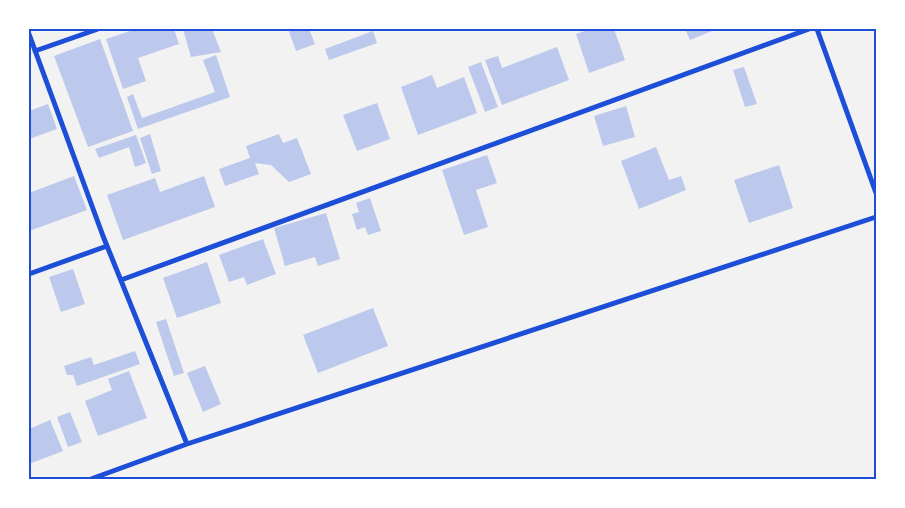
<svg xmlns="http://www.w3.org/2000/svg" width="905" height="508" font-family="'Noto Sans',sans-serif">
	<rect width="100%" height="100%" fill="#f2f2f2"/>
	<!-- building -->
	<path fill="#bdc9ec" d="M 136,29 L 174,29 L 179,44 L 138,58 L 146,81 L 123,89 L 106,39 Z
		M 183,29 L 212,29 L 221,52 L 191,57 Z
		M 288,29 L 309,29 L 315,44 L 296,51 Z
		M 591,29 L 614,29 L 625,60 L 589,73 L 576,34 Z
		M 685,29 L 717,29 L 690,40 Z
		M 373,31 L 377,43 L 329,60 L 325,49 Z
		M 100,39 L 133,131 L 88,147 L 54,56 Z
		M 557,47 L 569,80 L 502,105 L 485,60 L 498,56 L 502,68 Z
		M 216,55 L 230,97 L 138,129 L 127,97 L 133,94 L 142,118 L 215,92 L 203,60 Z
		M 481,62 L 498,107 L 485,112 L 468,67 Z
		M 744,67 L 757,104 L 745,107 L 733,70 Z
		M 432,75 L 437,88 L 464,77 L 477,113 L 418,135 L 401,87 Z
		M 377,103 L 390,139 L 357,151 L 343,115 Z
		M 48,104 L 57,129 L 29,139 L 29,111 Z
		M 626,106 L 635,137 L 603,146 L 594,116 Z
		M 150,134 L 161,171 L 152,174 L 140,138 Z
		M 279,134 L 283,143 L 297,138 L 311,174 L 289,182 L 271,165 L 255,163 L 259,174 L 225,186 L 219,169 L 250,158 L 246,146 Z
		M 136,135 L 146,163 L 135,167 L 129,147 L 99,158 L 95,149 Z
		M 656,147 L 669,180 L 681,176 L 686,190 L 639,209 L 621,161 Z
		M 487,155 L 497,183 L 476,190 L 488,227 L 464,235 L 442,170 Z
		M 779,165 L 793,208 L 749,223 L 734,180 Z
		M 74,176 L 87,210 L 29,231 L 29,193 Z
		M 204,176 L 215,207 L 123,240 L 107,195 L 155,178 L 160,192 Z
		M 370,198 L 381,231 L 368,235 L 365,227 L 357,230 L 352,214 L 359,212 L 356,203 Z
		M 326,213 L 340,259 L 318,266 L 315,257 L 285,266 L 274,228 Z
		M 263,239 L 276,274 L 247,285 L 244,277 L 229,282 L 219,255 Z
		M 207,262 L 221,303 L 177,318 L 163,278 Z
		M 73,269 L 85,304 L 61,312 L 49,277 Z
		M 373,308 L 388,346 L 318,373 L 303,335 Z
		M 166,319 L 184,373 L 174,376 L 156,322 Z
		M 135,351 L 140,364 L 77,386 L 73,375 L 67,375 L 64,366 L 91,357 L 94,365 Z
		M 205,366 L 221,404 L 203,412 L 187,373 Z
		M 129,371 L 147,418 L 98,436 L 85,401 L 112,390 L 108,379 Z
		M 70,412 L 82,442 L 68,447 L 57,417 Z
		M 50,420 L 63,451 L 29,464 L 29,429 Z"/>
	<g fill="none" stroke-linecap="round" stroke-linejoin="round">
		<!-- minor -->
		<path stroke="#1d4ed8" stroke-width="5" d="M 817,29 L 876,193
			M 29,34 L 103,236 L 187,444
			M 35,51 L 98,29
			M 29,274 L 107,246
			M 121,280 L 809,29
			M 91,479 L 187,444 L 876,217"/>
	</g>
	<!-- border -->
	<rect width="905" height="508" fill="none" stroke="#ffffff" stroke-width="60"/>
	<rect x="30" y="30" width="845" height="448" fill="none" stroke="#1d4ed8" stroke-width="2"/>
</svg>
